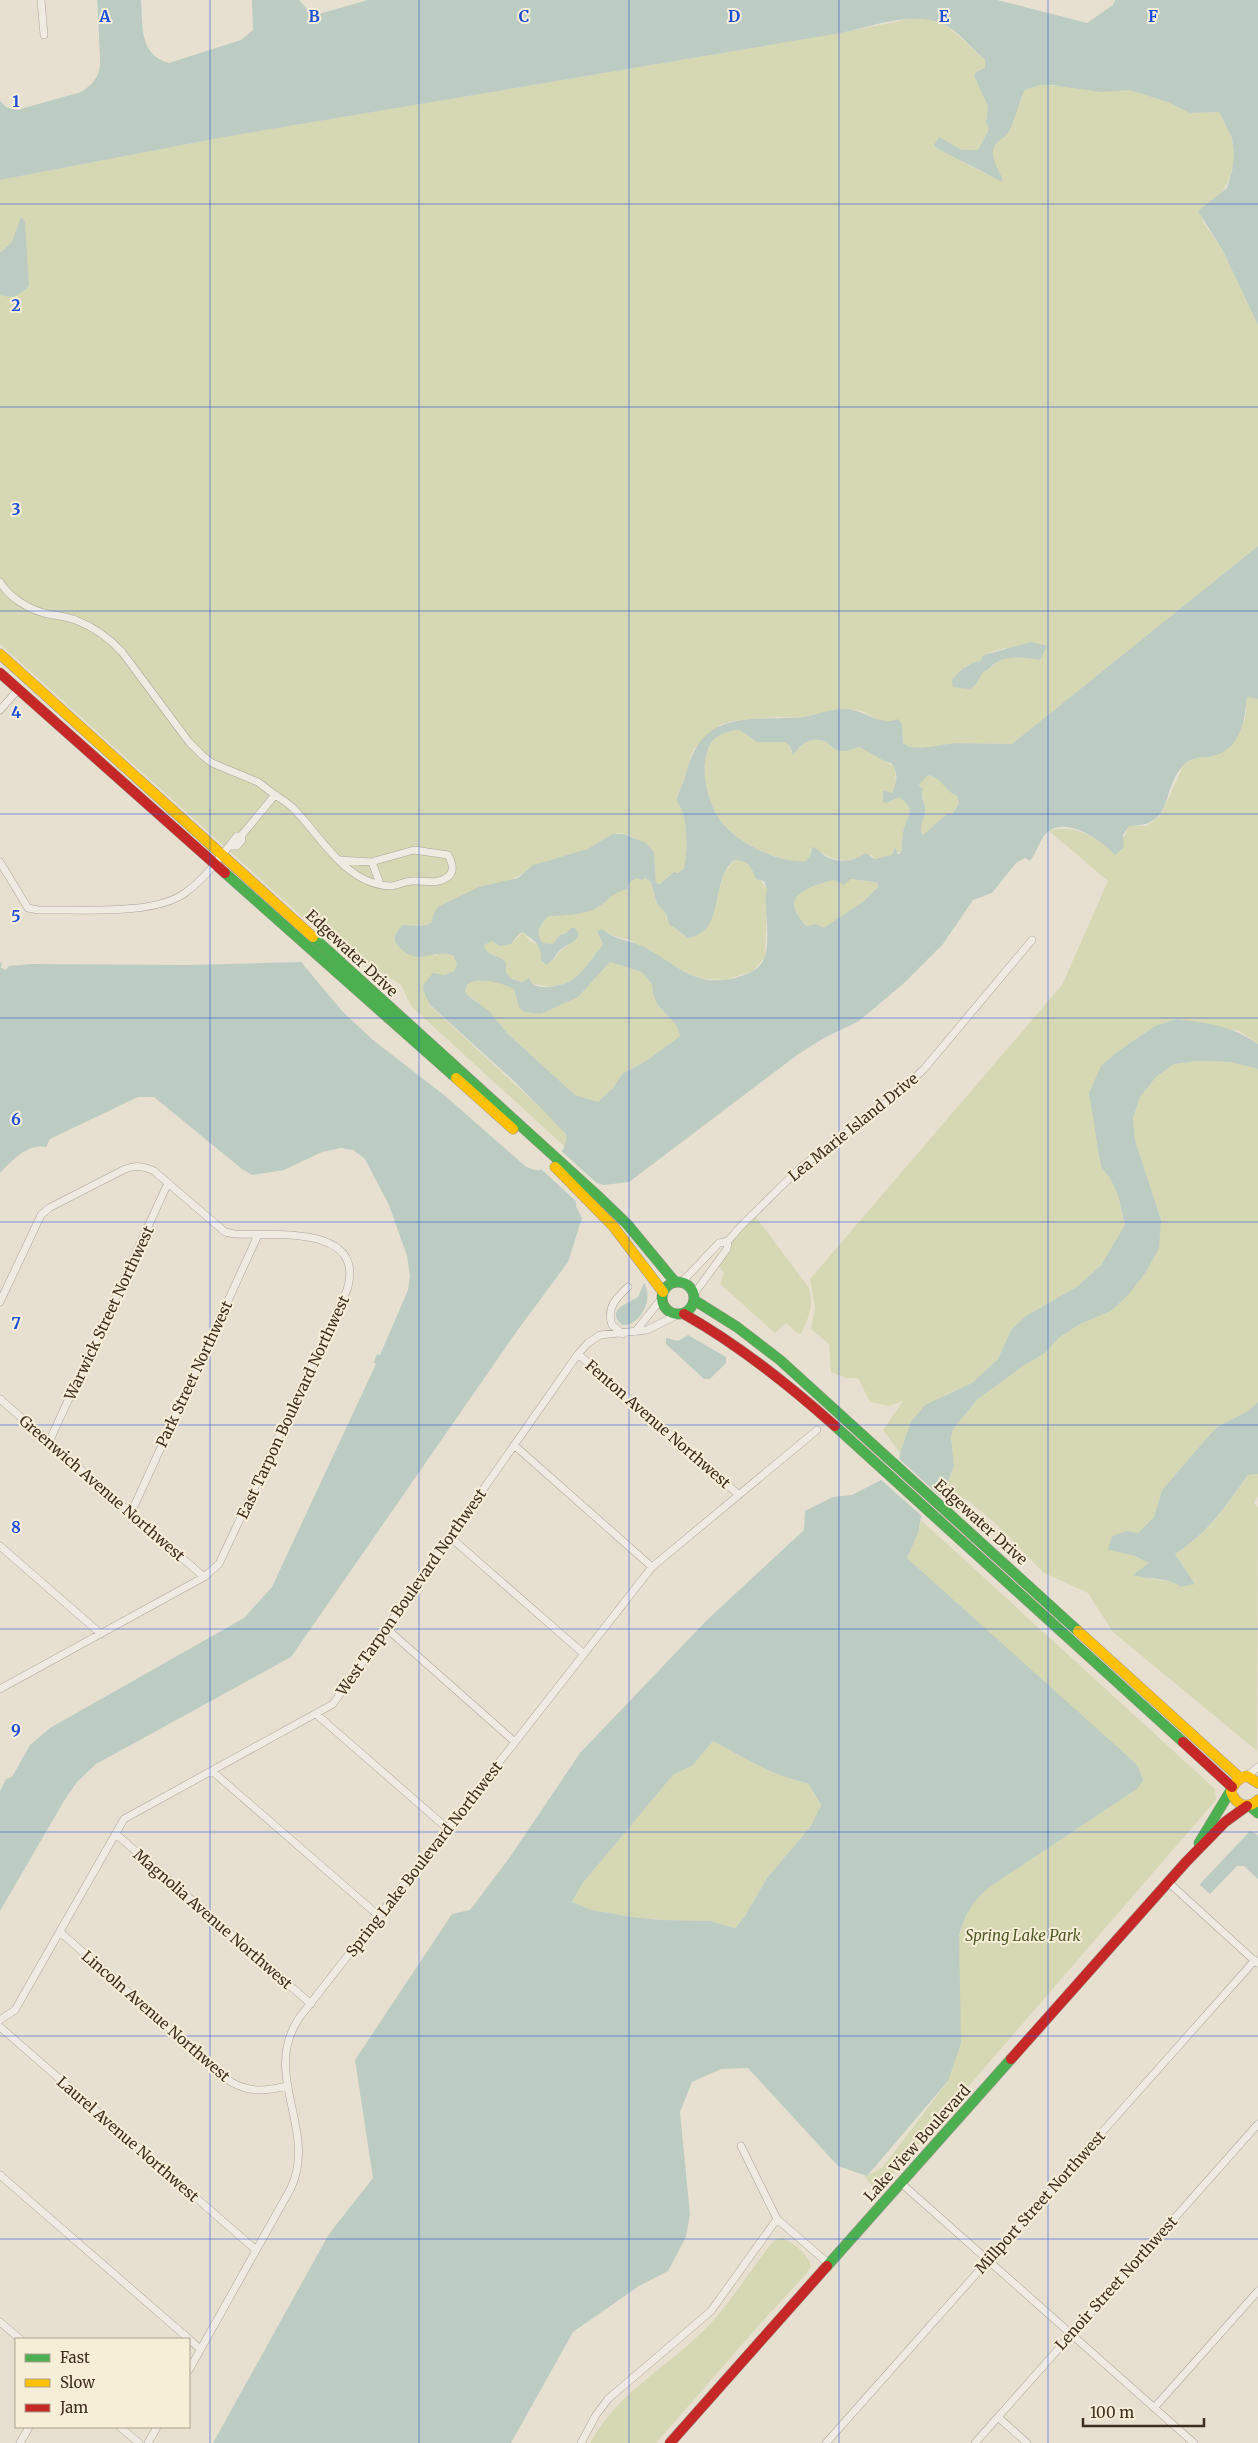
<svg xmlns="http://www.w3.org/2000/svg" width="1258" height="2443" font-family="Merriweather,serif">
	<rect width="100%" height="100%" fill="#e7e0d1"/>
	<!-- green -->
	<path fill="#d6d7b3" fill-rule="evenodd" d="M 914,18 C 949,17 960,41 985,59 L 985,68 L 976,72 L 974,76 L 988,106 L 986,122 L 989,129 L 978,150 L 962,150 L 939,138 L 938,149 C 957,157 985,177 1003,179 L 994,166 L 992,152 L 994,144 L 1009,131 L 1025,90 L 1039,85 L 1129,90 L 1168,102 L 1190,113 L 1219,112 C 1222,121 1230,130 1232,140 C 1240,172 1221,196 1202,220 L 1223,251 L 1258,325 L 1258,546 L 1012,744 L 955,743 L 922,749 L 909,747 L 903,743 L 902,724 L 881,721 L 862,711 L 843,709 L 796,718 L 777,717 L 733,721 L 720,725 L 693,750 L 683,783 L 677,795 L 677,802 C 688,814 688,852 684,868 L 660,884 L 656,883 L 654,853 C 643,843 630,830 613,834 C 606,836 597,845 590,848 C 577,855 563,857 548,860 L 427,925 C 416,927 401,924 395,935 L 435,956 L 441,953 L 454,956 L 457,965 L 454,971 L 444,975 L 429,1005 L 560,1126 C 566,1133 569,1137 565,1147 L 411,1006 L 401,985 L 362,959 L 348,947 L 339,950 L 0,644 L 0,180 L 219,138 L 841,33 ZM 1005,648 L 1040,660 C 1027,658 1012,655 999,661 C 993,664 991,670 983,672 L 970,689 L 964,687 L 965,666 L 980,661 C 986,652 994,651 1005,648 Z
		M 1247,697 L 1258,699 L 1258,1044 L 1240,1031 L 1176,1019 L 1155,1026 L 1117,1052 L 1098,1146 L 1101,1167 L 1110,1178 L 1118,1195 L 1125,1226 L 1101,1265 L 1078,1286 L 1026,1316 L 1011,1330 L 998,1359 L 972,1383 L 945,1395 L 906,1438 L 900,1453 L 883,1430 L 903,1401 L 889,1406 L 870,1402 L 858,1378 L 846,1378 L 831,1372 L 829,1344 L 811,1329 L 815,1308 L 810,1279 L 1062,985 L 1108,881 L 1049,831 C 1074,823 1097,838 1116,854 L 1129,826 L 1147,826 L 1160,816 L 1184,765 L 1193,758 L 1214,756 L 1245,720 Z
		M 734,730 L 740,730 L 757,742 L 785,742 L 790,746 L 791,753 C 806,746 806,735 827,742 L 831,748 L 853,750 L 859,747 L 873,753 L 895,768 L 896,786 L 892,793 L 883,790 L 887,803 L 899,797 C 919,812 905,816 903,833 C 902,840 902,847 901,853 L 893,850 L 892,855 L 874,859 L 872,855 C 859,856 850,862 836,859 C 825,857 821,850 810,849 L 810,856 L 807,861 C 781,864 742,845 725,826 C 708,807 697,766 711,743 C 716,735 725,733 734,730 Z
		M 928,775 C 945,780 945,791 957,796 L 959,803 L 952,815 L 948,813 L 923,835 C 917,825 927,817 925,807 C 924,800 922,796 922,788 L 919,784 Z
		M 735,860 L 741,860 L 751,867 L 767,889 L 765,957 L 753,971 L 725,980 L 695,978 L 630,940 L 607,934 L 598,935 L 603,944 C 601,949 597,951 594,956 C 574,982 563,992 530,983 C 520,981 512,981 506,973 L 506,962 C 499,954 487,957 484,945 L 492,941 L 495,944 L 511,944 L 523,932 L 530,941 L 539,945 L 543,964 C 555,965 557,950 568,946 L 569,931 L 560,935 L 553,944 L 543,943 C 534,934 540,924 549,916 L 588,912 L 602,904 L 612,894 L 629,887 L 629,883 L 636,878 L 641,880 L 645,878 L 651,882 L 657,904 L 666,914 L 666,918 L 675,929 L 688,938 C 724,932 710,881 735,860 Z
		M 851,879 L 874,882 L 878,883 L 878,887 L 864,901 L 824,929 L 815,924 L 808,926 C 803,923 800,918 797,914 C 784,893 819,883 835,880 C 844,884 843,883 851,879 Z
		M 610,962 L 643,972 L 652,984 L 653,994 L 658,1005 L 677,1026 L 680,1036 L 649,1059 L 622,1074 L 613,1088 L 598,1102 L 575,1095 L 508,1034 L 478,1002 L 466,994 C 461,971 504,982 514,989 L 519,1007 L 541,1014 L 578,997 Z
		M 1196,1061 L 1230,1062 L 1258,1069 L 1258,1402 L 1248,1411 L 1217,1427 L 1206,1439 L 1162,1490 L 1154,1517 L 1138,1533 L 1127,1531 L 1109,1550 L 1135,1556 L 1149,1563 L 1134,1575 C 1153,1582 1174,1580 1195,1584 L 1175,1554 C 1209,1533 1226,1506 1248,1475 L 1258,1474 L 1258,1496 L 1254,1503 L 1258,1507 L 1257,1751 L 1113,1632 L 1088,1593 L 1044,1573 L 995,1523 L 969,1501 L 944,1492 L 954,1466 L 951,1437 L 953,1429 L 978,1399 L 1023,1366 L 1045,1353 L 1060,1337 L 1080,1324 L 1111,1311 L 1129,1294 L 1146,1272 L 1158,1248 L 1161,1220 L 1135,1140 L 1133,1118 L 1140,1097 L 1156,1077 L 1174,1064 Z
		M 753,1213 L 809,1288 C 814,1306 809,1317 801,1334 L 797,1333 L 786,1323 L 775,1333 L 720,1284 L 724,1273 L 718,1265 L 728,1241 Z
		M 921,1520 L 1215,1789 L 1216,1800 L 877,2192 L 865,2177 L 883,2167 L 948,2081 L 959,1936 C 964,1915 974,1899 991,1886 L 1137,1789 L 1138,1767 L 907,1558 L 918,1533 Z
		M 713,1741 C 746,1758 771,1776 808,1783 L 821,1806 L 811,1826 L 767,1878 L 745,1916 L 735,1928 L 710,1921 L 662,1920 L 632,1917 L 592,1910 L 572,1902 L 582,1884 L 673,1775 L 693,1765 Z
		M 782,2238 C 793,2242 809,2255 811,2266 L 807,2273 L 760,2324 L 656,2443 L 590,2443 C 619,2390 671,2366 711,2323 C 733,2299 751,2269 771,2244 L 777,2239 Z"/>
	<!-- water -->
	<path fill="#bcccc2" fill-rule="evenodd" d="M 97,0 L 141,0 C 143,26 139,55 169,63 L 241,40 L 253,30 L 252,0 L 299,0 L 310,12 L 319,14 L 368,0 L 997,0 L 1087,23 L 1113,5 L 1115,0 L 1258,0 L 1258,325 L 1223,251 L 1198,211 L 1227,188 L 1232,171 L 1234,154 L 1232,138 L 1219,112 L 1190,113 L 1168,102 L 1129,90 L 1101,92 L 1052,85 L 1039,85 L 1025,90 C 1019,102 1014,123 1008,133 C 1002,141 992,142 993,153 C 993,165 1001,171 1003,182 L 938,149 L 934,145 L 939,137 L 962,150 L 978,150 L 989,129 L 986,122 L 988,106 L 974,76 L 976,72 L 985,68 L 985,59 C 972,50 963,36 950,28 C 919,8 875,26 841,33 L 219,138 L 0,180 L 0,101 L 6,107 L 17,110 L 81,92 C 105,77 100,64 99,40 C 99,26 98,13 97,0 Z
		M 21,217 L 25,222 L 29,286 C 18,296 14,299 0,295 L 0,253 L 12,242 Z
		M 1258,546 L 1258,699 L 1247,697 C 1245,720 1240,750 1213,756 C 1202,759 1194,755 1185,764 C 1159,788 1177,826 1129,826 L 1123,835 L 1124,847 L 1115,855 C 1102,841 1069,817 1049,831 C 1040,837 1038,851 1030,861 L 1025,858 L 1016,863 L 992,893 L 973,900 L 943,944 L 903,984 L 859,1021 L 824,1038 L 797,1055 L 629,1182 L 604,1185 L 594,1182 L 576,1200 L 576,1206 L 582,1218 L 568,1262 L 517,1331 L 291,1657 L 96,1764 L 77,1782 L 64,1801 L 0,1911 L 0,1791 L 6,1779 L 12,1777 L 30,1745 L 50,1728 L 244,1618 L 272,1587 L 376,1364 L 374,1362 L 377,1354 L 380,1355 L 408,1290 L 410,1276 L 407,1256 L 389,1205 L 365,1159 L 353,1150 L 341,1148 L 322,1152 L 284,1170 L 252,1175 L 242,1169 L 154,1097 L 138,1097 L 50,1139 L 46,1147 C 27,1143 12,1161 0,1173 L 0,962 L 2,963 L 1,968 L 6,970 L 9,966 L 31,964 L 188,965 L 301,962 L 343,1012 L 373,1040 L 444,1095 L 525,1166 C 529,1168 534,1171 540,1170 C 553,1167 569,1147 566,1134 L 514,1081 L 430,1005 L 423,990 L 424,984 L 433,973 L 444,975 L 454,971 L 457,965 L 454,956 C 430,947 418,971 395,942 L 395,935 L 402,925 L 418,926 L 427,925 L 432,922 L 433,915 L 438,907 L 479,887 L 518,878 L 533,865 L 588,849 L 612,834 L 624,834 L 646,843 L 654,853 L 656,883 L 660,884 L 674,872 L 678,873 L 684,868 C 688,852 688,814 677,802 C 677,792 683,785 685,777 C 700,713 741,719 795,718 C 812,717 828,709 844,709 C 864,709 880,727 898,719 L 902,724 L 903,743 L 909,747 L 922,748 L 955,743 L 1012,744 ZM 734,730 L 740,730 L 757,742 L 785,742 L 790,746 L 793,755 C 802,743 811,736 827,742 C 835,754 848,752 859,747 C 871,752 879,760 891,763 C 899,772 897,784 892,793 L 883,790 L 883,802 L 887,803 L 899,797 C 919,812 905,816 903,833 C 902,840 902,847 901,853 L 898,854 L 895,847 L 892,855 L 874,859 L 866,853 C 855,861 838,864 825,856 C 820,852 819,849 812,847 L 810,856 L 806,861 C 781,864 742,845 725,826 C 708,807 697,766 711,743 C 716,735 725,733 734,730 ZM 928,775 C 945,780 943,790 957,796 L 959,803 L 952,815 L 948,813 L 923,835 C 918,827 924,821 925,812 C 926,803 920,798 923,789 L 919,785 ZM 734,860 C 749,860 752,868 756,879 L 764,881 L 767,889 C 762,908 774,947 761,964 C 755,972 744,975 735,978 C 693,988 677,964 644,947 C 630,940 614,940 602,929 L 597,931 L 603,944 C 601,949 597,951 594,956 C 580,975 570,987 544,987 C 536,987 532,985 529,978 L 522,982 L 512,979 L 506,973 L 506,962 C 499,954 487,957 484,945 L 492,941 L 499,946 L 511,944 L 519,934 L 523,932 C 535,942 542,944 541,961 L 546,965 C 554,961 555,955 560,950 C 567,944 575,943 579,934 L 575,928 L 571,928 L 566,933 L 560,935 L 553,944 L 543,943 C 534,934 540,924 549,916 C 560,916 586,914 595,909 C 611,900 607,895 627,889 L 629,883 L 636,878 L 642,880 L 645,878 L 651,882 L 657,904 L 666,914 L 669,924 L 688,938 C 726,932 709,882 734,860 ZM 851,879 L 874,882 L 878,883 L 878,887 L 864,901 L 824,928 L 815,924 L 807,926 C 803,923 800,918 797,914 C 784,893 819,883 835,880 L 844,885 ZM 610,962 L 642,972 L 652,984 L 653,994 L 658,1005 L 677,1026 L 680,1036 L 649,1059 L 622,1074 L 613,1088 L 598,1102 L 575,1095 L 508,1034 L 489,1011 L 466,994 C 461,971 504,983 514,989 L 519,1007 L 524,1012 L 541,1014 L 578,997 Z
		M 1031,642 L 1047,646 L 1040,660 C 1027,658 1012,655 999,661 C 992,664 990,670 983,672 L 976,684 L 970,689 L 953,687 L 952,680 C 960,670 967,664 980,661 L 984,655 Z
		M 1176,1019 C 1209,1023 1230,1025 1258,1044 L 1258,1069 L 1230,1062 L 1196,1061 L 1174,1064 L 1156,1077 L 1140,1097 L 1133,1118 L 1135,1140 L 1161,1220 L 1159,1248 L 1146,1272 L 1129,1294 L 1111,1311 L 1080,1324 L 1060,1337 L 1045,1353 L 1023,1366 L 978,1399 L 953,1429 L 951,1437 L 954,1466 L 944,1492 L 921,1517 L 918,1533 L 907,1558 L 1134,1762 L 1138,1767 L 1143,1780 L 1137,1789 L 991,1886 C 974,1899 964,1915 959,1936 L 961,2043 L 948,2081 L 867,2176 L 838,2166 L 748,2068 L 721,2069 L 692,2082 L 680,2112 L 690,2214 L 686,2237 L 668,2271 L 639,2286 L 573,2332 L 511,2443 L 213,2443 L 329,2234 L 373,2178 L 355,2060 L 452,1914 L 470,1910 L 510,1857 L 580,1753 L 707,1620 L 804,1530 L 805,1511 L 833,1497 L 852,1495 L 885,1478 L 899,1466 L 900,1453 L 911,1422 L 925,1405 L 972,1383 L 998,1359 L 1011,1330 L 1026,1316 L 1078,1286 L 1101,1265 L 1125,1225 L 1118,1195 L 1110,1178 L 1101,1167 L 1089,1093 L 1101,1066 L 1117,1052 L 1155,1026 ZM 713,1741 C 746,1758 771,1776 808,1783 L 821,1805 L 811,1826 L 767,1878 L 745,1916 L 735,1928 L 710,1921 L 662,1920 L 632,1917 L 592,1910 L 572,1902 L 582,1884 L 673,1775 L 693,1765 Z
		M 644,1283 C 654,1298 641,1326 622,1325 C 605,1309 628,1304 638,1297 Z
		M 688,1335 L 726,1357 L 726,1363 L 710,1379 L 704,1379 L 666,1344 L 666,1338 L 678,1341 Z
		M 1258,1402 L 1258,1474 L 1248,1475 C 1225,1507 1209,1532 1175,1554 L 1195,1584 L 1181,1587 C 1168,1576 1150,1581 1133,1575 L 1149,1563 L 1135,1556 L 1108,1550 L 1112,1536 L 1127,1531 L 1138,1533 L 1154,1517 L 1162,1490 L 1206,1439 L 1217,1427 L 1248,1411 Z
		M 1250,1831 L 1258,1835 L 1258,1879 L 1244,1866 L 1237,1866 L 1210,1894 L 1200,1885 L 1201,1883 Z"/>
	<!-- pier -->
	<path fill="#e7e0d1" d="M 560,1150 L 599,1185 L 588,1189 L 578,1203 L 539,1167 Z
		M 897,1457 L 942,1498 L 924,1518 L 879,1478 L 896,1465 Z"/>
	<g fill="none" stroke-linecap="round" stroke-linejoin="round">
		<!-- street casing -->
		<g stroke="#ada599" stroke-width="8">
			<path id="street" d="M 41,0 L 44,35
				M 0,582 C 9,597 28,609 44,613 C 55,616 67,616 78,621 C 96,628 109,638 122,652 L 189,742 L 203,756 L 212,763 L 258,782 L 275,795 L 241,836 L 242,840 L 237,846 L 232,846
				M 0,710 L 18,690
				M 275,795 C 281,799 288,803 293,808 C 321,836 345,884 390,886 C 397,886 405,881 412,881 C 423,880 436,885 446,878 C 456,873 452,862 448,855 L 414,850 L 371,862 L 340,860
				M 0,862 L 28,908 L 38,910 C 79,909 153,916 185,893 C 206,878 222,855 237,836 L 241,836
				M 372,862 L 380,884
				M 682,1282 L 719,1243 L 728,1241
				M 694,1294 L 727,1249 L 728,1241 L 741,1226 L 800,1168 L 895,1096 L 924,1069 L 1032,940
				M 0,1302 L 41,1215 L 49,1208 L 125,1169 C 136,1165 143,1166 154,1171 L 225,1232 L 234,1234 C 273,1236 367,1224 347,1290 L 219,1564 L 204,1577 L 0,1689
				M 635,1332 L 662,1298
				M 623,1334 L 612,1325 C 606,1308 616,1298 628,1287
				M 578,1354 L 739,1495
				M 0,1399 L 204,1577
				M 49,1442 L 168,1183
				M 514,1445 L 652,1567
				M 131,1513 L 258,1235
				M 450,1537 L 584,1654
				M 0,1546 L 101,1634
				M 386,1628 L 515,1742
				M 316,1714 L 448,1829
				M 212,1771 L 379,1916
				M 1247,1776 L 1258,1767
				M 116,1834 L 311,2004
				M 1168,1882 L 1257,1963
				M 60,1932 L 231,2082 C 251,2093 266,2091 287,2086
				M 0,2020 L 15,2010 L 124,1819 L 333,1704 L 578,1354 L 588,1343 L 600,1335 L 647,1330 L 679,1314
				M 0,2027 L 256,2250
				M 741,2146 L 777,2219 L 829,2264
				M 0,2175 L 189,2339
				M 901,2183 L 1194,2443
				M 0,2322 L 20,2339
				M 189,2339 L 200,2349
				M 189,2370 L 291,2188 C 318,2129 261,2076 299,2018 L 652,1567 L 817,1430
				M 1154,2408 L 1258,2291
				M 998,2417 L 1027,2443
				M 120,2427 L 139,2443
				M 20,2443 L 29,2427
				M 148,2443 L 157,2427
				M 581,2443 L 596,2415 L 608,2399 L 711,2311 L 777,2219
				M 826,2443 L 1255,1960
				M 975,2443 L 1258,2124"/>
		</g>
		<!-- fast casing -->
		<g stroke="#9c958a" stroke-width="11">
			<path id="fast" d="M 225,873 L 456,1078
				M 313,937 L 598,1196 L 627,1224 L 675,1282
				M662 1298a16 16 0 1 1 32 0a16 16 0 1 1-32 0Z
				M 694,1300 L 737,1327 L 780,1360 L 1078,1631
				M 835,1426 L 1183,1742
				M 1250,1806 L 1258,1813
				M 1199,1843 L 1231,1790
				M 827,2266 L 1011,2059"/>
		</g>
		<!-- slow casing -->
		<g stroke="#9c958a" stroke-width="11">
			<path id="slow" d="M 0,654 L 313,937
				M 456,1078 L 513,1129
				M 555,1167 L 613,1226 L 663,1292
				M 1078,1631 L 1240,1778
				M 1258,1783 L 1247,1776 C 1238,1778 1233,1783 1231,1792 C 1236,1805 1247,1810 1258,1800"/>
		</g>
		<!-- jam casing -->
		<g stroke="#9c958a" stroke-width="11">
			<path id="jam" d="M 0,673 L 225,873
				M 684,1314 C 739,1345 788,1384 835,1426
				M 1183,1742 L 1232,1787
				M 1011,2059 L 1186,1862 L 1225,1822 L 1247,1806
				M 670,2443 L 827,2266"/>
		</g>
		<!-- street -->
		<use href="#street" stroke="#efebe3" stroke-width="7"/>
		<!-- fast -->
		<use href="#fast" stroke="#4caf50" stroke-width="10"/>
		<!-- slow -->
		<use href="#slow" stroke="#ffc107" stroke-width="10"/>
		<!-- jam -->
		<use href="#jam" stroke="#c62828" stroke-width="10"/>
	</g>
	<!-- grid -->
	<path fill="none" stroke="#1d4ed8" stroke-width="1" stroke-opacity="0.55" d="M 210,0 L 210,2443M 419,0 L 419,2443M 629,0 L 629,2443M 839,0 L 839,2443M 1048,0 L 1048,2443M 0,204 L 1258,204M 0,407 L 1258,407M 0,611 L 1258,611M 0,814 L 1258,814M 0,1018 L 1258,1018M 0,1222 L 1258,1222M 0,1425 L 1258,1425M 0,1629 L 1258,1629M 0,1832 L 1258,1832M 0,2036 L 1258,2036M 0,2239 L 1258,2239"/>
	<g text-anchor="middle" dominant-baseline="central" stroke-width="4" stroke-linejoin="round" paint-order="stroke">
		<!-- street labels -->
		<g font-size="15" fill="#3d2e20" stroke="#f7eed8">
			<text transform="translate(352 953) rotate(43)">Edgewater Drive</text>
			<text transform="translate(853 1127) rotate(-39)">Lea Marie Island Drive</text>
			<text transform="translate(109 1313) rotate(-65)">Warwick Street Northwest</text>
			<text transform="translate(194 1374) rotate(-65)">Park Street Northwest</text>
			<text transform="translate(293 1407) rotate(-65)">East Tarpon Boulevard Northwest</text>
			<text transform="translate(658 1424) rotate(41)">Fenton Avenue Northwest</text>
			<text transform="translate(102 1488) rotate(41)">Greenwich Avenue Northwest</text>
			<text transform="translate(981 1522) rotate(42)">Edgewater Drive</text>
			<text transform="translate(411 1592) rotate(-55)">West Tarpon Boulevard Northwest</text>
			<text transform="translate(424 1859) rotate(-52)">Spring Lake Boulevard Northwest</text>
			<text transform="translate(213 1919) rotate(41)">Magnolia Avenue Northwest</text>
			<text transform="translate(156 2016) rotate(41)">Lincoln Avenue Northwest</text>
			<text transform="translate(128 2139) rotate(41)">Laurel Avenue Northwest</text>
			<text transform="translate(917 2143) rotate(-48)">Lake View Boulevard</text>
			<text transform="translate(1040 2202) rotate(-48)">Millport Street Northwest</text>
			<text transform="translate(1116 2283) rotate(-48)">Lenoir Street Northwest</text>
		</g>
		<!-- park labels -->
		<g font-size="15" font-style="italic" fill="#4d5a26" stroke="#f7eed8">
			<text x="1023" y="1935">Spring Lake Park</text>
		</g>
	</g>
	<g font-size="16" text-anchor="middle" font-weight="bold" fill="#1d4ed8" stroke="#f7eed8" stroke-width="4" stroke-linejoin="round" paint-order="stroke">
		<text x="105" y="22">A</text>
		<text x="314" y="22">B</text>
		<text x="524" y="22">C</text>
		<text x="734" y="22">D</text>
		<text x="944" y="22">E</text>
		<text x="1153" y="22">F</text>
		<text x="16" y="107">1</text>
		<text x="16" y="311">2</text>
		<text x="16" y="515">3</text>
		<text x="16" y="718">4</text>
		<text x="16" y="922">5</text>
		<text x="16" y="1125">6</text>
		<text x="16" y="1329">7</text>
		<text x="16" y="1533">8</text>
		<text x="16" y="1736">9</text>
	</g>
	<!-- legend -->
	<rect x="15" y="2338" width="175" height="90" fill="#f7eed8" stroke="#ada18e"/>
	<rect x="25" y="2354" width="25" height="8" fill="#4caf50" stroke="#ada18e"/>
	<text x="60" y="2363" font-size="15" fill="#3d2e20">Fast</text>
	<rect x="25" y="2379" width="25" height="8" fill="#ffc107" stroke="#ada18e"/>
	<text x="60" y="2388" font-size="15" fill="#3d2e20">Slow</text>
	<rect x="25" y="2404" width="25" height="8" fill="#c62828" stroke="#ada18e"/>
	<text x="60" y="2413" font-size="15" fill="#3d2e20">Jam</text>
	<!-- scale -->
	<path d="M1083 2418v8h121v-8" fill="none" stroke="#3d2e20" stroke-width="2.5"/>
	<text x="1090" y="2418" font-size="15" fill="#3d2e20" stroke="#f7eed8" stroke-width="4" paint-order="stroke">100 m</text>
</svg>
